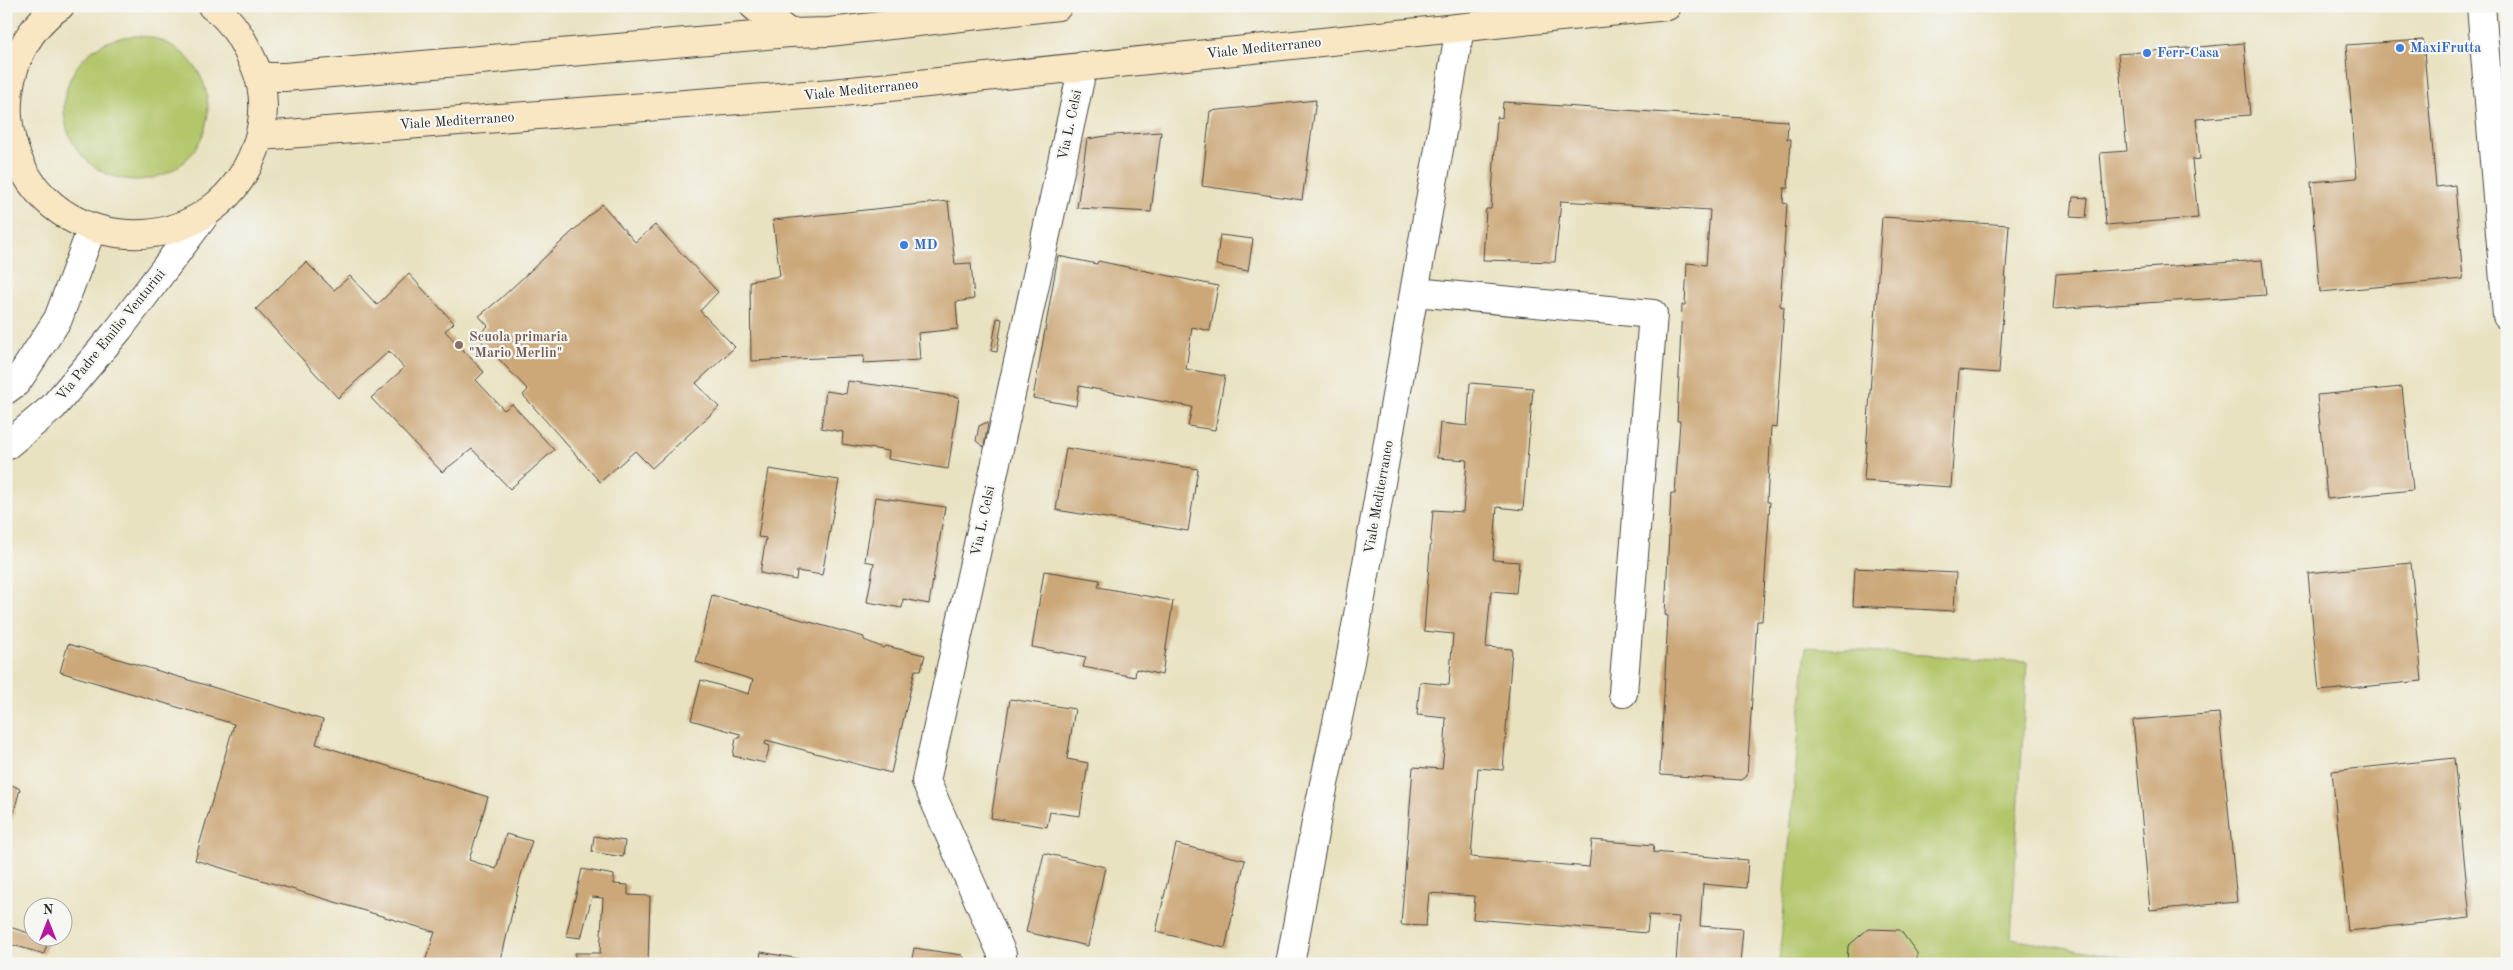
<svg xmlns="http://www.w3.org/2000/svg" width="2513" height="970" font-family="'Old Standard TT',serif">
	<rect width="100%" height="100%" fill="#f6f6f2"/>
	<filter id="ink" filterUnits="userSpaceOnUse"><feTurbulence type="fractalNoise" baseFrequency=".02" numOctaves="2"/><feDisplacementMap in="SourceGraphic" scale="10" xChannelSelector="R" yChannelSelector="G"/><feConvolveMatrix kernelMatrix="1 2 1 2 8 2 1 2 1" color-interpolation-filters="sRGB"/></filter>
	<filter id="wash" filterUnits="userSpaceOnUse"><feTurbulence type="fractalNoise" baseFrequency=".0096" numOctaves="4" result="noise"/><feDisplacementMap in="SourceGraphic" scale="20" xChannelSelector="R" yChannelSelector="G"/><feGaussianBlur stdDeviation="1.12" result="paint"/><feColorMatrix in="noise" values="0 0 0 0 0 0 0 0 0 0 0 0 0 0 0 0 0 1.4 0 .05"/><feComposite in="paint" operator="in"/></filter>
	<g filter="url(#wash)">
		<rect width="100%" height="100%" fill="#e9e2c1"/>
		<!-- green -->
		<path fill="#b3c66a" stroke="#6f784a" d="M64 108a72 72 0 1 1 144 0a72 72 0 1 1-144 0Z
			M 1806,647 L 2027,662 L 2011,938 L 2161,964 L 1779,964 Z"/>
		<g id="blocks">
			<!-- building -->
			<path fill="#cca879" d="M 2423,40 L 2436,187 L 2455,185 L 2463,279 L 2320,292 L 2311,182 L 2357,178 L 2346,45 Z
				M 2244,43 L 2250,115 L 2196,119 L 2200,159 L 2192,160 L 2198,218 L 2106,225 L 2100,153 L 2127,151 L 2118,54 Z
				M 1316,100 L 1302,200 L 1202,186 L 1210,111 Z
				M 1503,102 L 1788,121 L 1787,139 L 1791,139 L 1788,188 L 1784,188 L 1783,203 L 1787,204 L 1780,306 L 1784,307 L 1776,428 L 1771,427 L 1767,502 L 1770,502 L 1762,621 L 1757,621 L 1747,776 L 1742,780 L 1661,775 L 1660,771 L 1668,616 L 1665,615 L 1671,493 L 1675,494 L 1680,421 L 1677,421 L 1682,305 L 1685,305 L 1687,263 L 1706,265 L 1710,210 L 1561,201 L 1555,262 L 1483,260 L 1486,209 L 1491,209 L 1497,117 L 1502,118 Z
				M 1161,132 L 1151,212 L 1077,208 L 1087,139 L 1113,135 Z
				M 2073,197 L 2088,198 L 2086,218 L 2071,217 Z
				M 948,201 L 955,264 L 971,263 L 974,299 L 956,302 L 958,329 L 918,333 L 920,360 L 863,363 L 864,356 L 751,361 L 750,281 L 780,276 L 773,220 Z
				M 602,204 L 635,242 L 655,225 L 718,292 L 700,311 L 735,347 L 696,383 L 719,407 L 652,468 L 635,451 L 600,482 L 523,395 L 528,390 L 477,336 L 488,326 L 479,316 L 500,299 Z
				M 1882,217 L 2009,225 L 1999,373 L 1959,370 L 1951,487 L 1864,481 Z
				M 1220,235 L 1253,239 L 1248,271 L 1216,265 Z
				M 1058,256 L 1097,264 L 1098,261 L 1218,286 L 1210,331 L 1192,327 L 1186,369 L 1225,376 L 1215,430 L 1188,426 L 1192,407 L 1079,386 L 1076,406 L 1033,398 Z
				M 2262,260 L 2266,295 L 2053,309 L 2056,274 Z
				M 306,262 L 334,290 L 350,276 L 377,305 L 409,274 L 454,323 L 445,331 L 484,372 L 476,380 L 504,410 L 512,404 L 554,450 L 510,489 L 472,449 L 442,472 L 371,398 L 404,368 L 389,351 L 338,398 L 256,309 Z
				M 997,318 L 1002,319 L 997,352 L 991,351 Z
				M 848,381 L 959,397 L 948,469 L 888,459 L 889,451 L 842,444 L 843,432 L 821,428 L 826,391 L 846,394 Z
				M 1470,383 L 1533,388 L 1523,510 L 1497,507 L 1493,560 L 1519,562 L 1516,593 L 1491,591 L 1486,647 L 1512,649 L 1503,770 L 1478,768 L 1471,857 L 1589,867 L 1592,840 L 1654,845 L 1653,852 L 1748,860 L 1746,888 L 1703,884 L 1700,926 L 1743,929 L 1740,964 L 1676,964 L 1679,917 L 1649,915 L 1647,933 L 1473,919 L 1475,896 L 1429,893 L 1426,926 L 1401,925 L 1413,767 L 1442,769 L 1445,740 L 1446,718 L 1417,715 L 1420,682 L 1449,685 L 1453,634 L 1424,631 L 1433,510 L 1463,512 L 1467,460 L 1437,458 L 1440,423 L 1467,426 Z
				M 2402,387 L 2413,490 L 2327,499 L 2317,395 Z
				M 985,423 L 988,423 L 984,447 L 976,441 L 979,426 Z
				M 1066,448 L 1198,469 L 1188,531 L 1056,510 Z
				M 769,469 L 839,480 L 822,575 L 797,571 L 796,580 L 760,573 L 766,538 L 758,537 Z
				M 875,497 L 945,507 L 929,604 L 903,599 L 902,608 L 867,602 L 874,563 L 865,561 Z
				M 2411,563 L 2422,681 L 2319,691 L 2308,573 Z
				M 1855,568 L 1956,573 L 1954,611 L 1853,606 Z
				M 1044,571 L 1100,580 L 1098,587 L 1173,601 L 1162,675 L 1136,669 L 1135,677 L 1083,667 L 1086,657 L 1032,647 Z
				M 712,595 L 864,637 L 864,640 L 884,648 L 886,646 L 925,655 L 921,670 L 915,670 L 891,773 L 766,740 L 765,744 L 770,746 L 765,763 L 733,756 L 736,738 L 740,738 L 740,734 L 691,720 L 701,680 L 749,694 L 753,680 L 696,662 Z
				M 68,644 L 323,720 L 316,744 L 488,797 L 469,860 L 496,869 L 506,834 L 532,841 L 521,875 L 500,964 L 424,964 L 435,932 L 195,860 L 234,724 L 60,672 Z
				M 1010,699 L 1075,709 L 1067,759 L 1088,763 L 1080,816 L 1050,812 L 1047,827 L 991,818 Z
				M 2219,713 L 2237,902 L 2150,910 L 2133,720 Z
				M 2454,758 L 2470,918 L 2348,931 L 2332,771 Z
				M 6,782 L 20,789 L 7,839 L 6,839 Z
				M 594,836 L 625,841 L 623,857 L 592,852 Z
				M 1176,844 L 1245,860 L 1225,948 L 1156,932 Z
				M 1044,853 L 1105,867 L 1088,946 L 1026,932 Z
				M 582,869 L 614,875 L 614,884 L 628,885 L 628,895 L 650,896 L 648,964 L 575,964 L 575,953 L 600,953 L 603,898 L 592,897 L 581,938 L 566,936 Z
				M 6,926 L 32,934 L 32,938 L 49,938 L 44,954 L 6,943 Z
				M 1868,929 L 1900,930 L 1917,953 L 1917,964 L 1847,964 L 1848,946 Z
				M 914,948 L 962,955 L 968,964 L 911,964 Z
				M 761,952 L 805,960 L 804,964 L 759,964 Z"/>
		</g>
	</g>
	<g filter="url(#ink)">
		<use href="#blocks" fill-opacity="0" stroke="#484642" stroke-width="1"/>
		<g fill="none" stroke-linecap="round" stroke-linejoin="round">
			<!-- street casing -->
			<g stroke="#484642" stroke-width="30">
				<path id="street" d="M 2481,6 L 2507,316
					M 1415,292 L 1653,314 L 1623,693
					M 6,390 L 17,382 L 58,319 L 92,228
					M 6,446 L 53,407 L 119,329 L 205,215
					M 1002,964 L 1002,954 L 926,781 L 1083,66
					M 1290,964 L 1317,817 L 1350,661 L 1460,28"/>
			</g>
			<!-- secondary casing -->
			<g stroke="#484642" stroke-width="30">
				<path id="secondary" d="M 60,6 C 24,29 5,76 8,117 C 20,256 209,278 256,147 C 265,121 266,92 255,66 C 245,44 233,20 212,6
					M 754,6 L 789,33
					M 260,77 L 285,77 L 789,33 L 829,32 L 1058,6
					M 260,136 L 832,93 L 1667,6"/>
			</g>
			<!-- street -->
			<use href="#street" stroke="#fff" stroke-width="28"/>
			<!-- secondary -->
			<use href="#secondary" stroke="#f9e7c3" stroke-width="28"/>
		</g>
	</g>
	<!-- markers -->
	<g fill="#3f7fe0" stroke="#f6f6f2" stroke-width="2">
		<circle cx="2400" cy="48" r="5"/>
		<circle cx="2147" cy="53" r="5"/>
		<circle cx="904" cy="245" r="5"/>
	</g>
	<circle fill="#8d6e63" stroke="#f6f6f2" stroke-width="2" cx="459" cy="345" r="5"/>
	<g text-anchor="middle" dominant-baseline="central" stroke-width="4.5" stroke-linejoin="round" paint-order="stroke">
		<!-- street labels -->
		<g font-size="14" fill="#2b2b2b" stroke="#f6f6f2">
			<text transform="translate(1264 48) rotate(-6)">Viale Mediterraneo</text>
			<text transform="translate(861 90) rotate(-6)">Viale Mediterraneo</text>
			<text transform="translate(457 121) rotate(-4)">Viale Mediterraneo</text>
			<text transform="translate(1070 125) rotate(-78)">Via L. Celsi</text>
			<text transform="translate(111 335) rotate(-51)">Via Padre Emilio Venturini</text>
			<text transform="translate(1379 497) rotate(-80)">Viale Mediterraneo</text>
			<text transform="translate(983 521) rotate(-78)">Via L. Celsi</text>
		</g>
		<!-- shop labels -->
		<g font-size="14" font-weight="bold" fill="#366cbe" stroke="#f6f6f2" text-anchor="start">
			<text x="2410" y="48">MaxiFrutta</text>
			<text x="2157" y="53">Ferr-Casa</text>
			<text x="914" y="245">MD</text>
		</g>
		<!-- education labels -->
		<g font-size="14" font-weight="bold" fill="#785e54" stroke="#f6f6f2" text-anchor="start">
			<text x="469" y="337">Scuola primaria<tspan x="469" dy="16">"Mario Merlin"</tspan></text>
		</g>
	</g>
	<!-- margin -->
	<rect width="2513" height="970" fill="none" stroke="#f6f6f2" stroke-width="25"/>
	<!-- north arrow -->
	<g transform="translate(48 922)"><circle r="24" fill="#f6f6f2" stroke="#a5a5a2"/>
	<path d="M0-4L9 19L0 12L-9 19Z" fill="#b5179e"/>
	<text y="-8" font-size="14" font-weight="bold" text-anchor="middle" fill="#2b2b2b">N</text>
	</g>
</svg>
